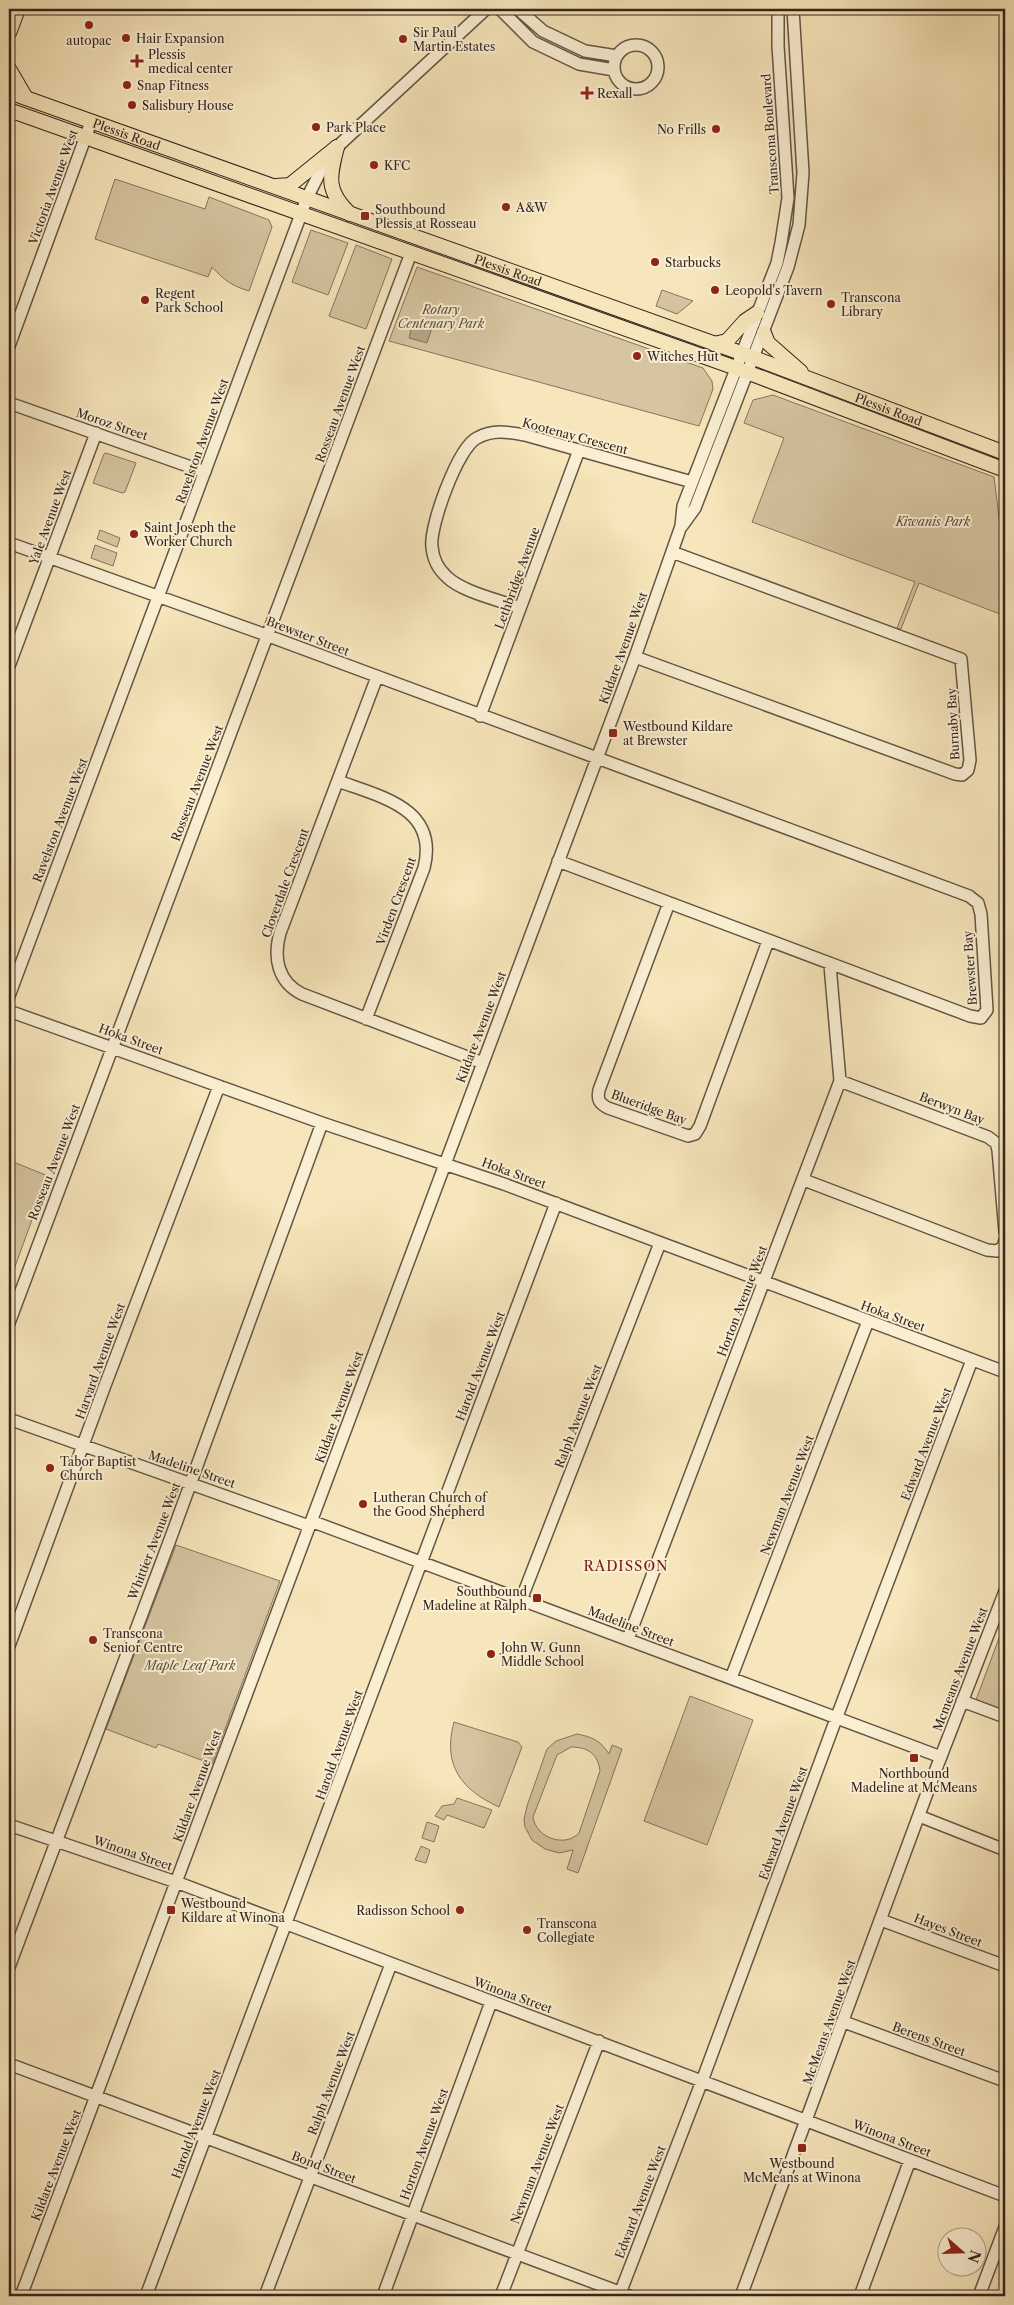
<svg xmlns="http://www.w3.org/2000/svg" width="1014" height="2305" font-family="'Libre Caslon Text',serif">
	<rect width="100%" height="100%" fill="#f7e6bb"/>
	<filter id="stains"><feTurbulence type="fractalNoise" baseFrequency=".004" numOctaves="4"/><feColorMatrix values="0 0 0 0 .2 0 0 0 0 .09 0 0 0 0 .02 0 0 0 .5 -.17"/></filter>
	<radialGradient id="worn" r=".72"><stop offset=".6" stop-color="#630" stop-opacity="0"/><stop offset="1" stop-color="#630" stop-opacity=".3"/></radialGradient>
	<!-- green -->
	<path fill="#d6c5a0" stroke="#85755f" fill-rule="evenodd" d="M 115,179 L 205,209 L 209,197 L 269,220 L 272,227 L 249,291 C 232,286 224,280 212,267 L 208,277 L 95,239 Z
		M 311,230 L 348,243 L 328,295 L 292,282 Z
		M 356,245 L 392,259 L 366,329 L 329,316 Z
		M 417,267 L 703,368 L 712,381 L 713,389 L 699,426 L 389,341 Z
		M 662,290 L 693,301 L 677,314 L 656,306 Z
		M 773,395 L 994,477 L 1005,565 L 1005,616 L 919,583 L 901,629 L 897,628 L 915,582 L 752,522 L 784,438 L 744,423 L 753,400 Z
		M 106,453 L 136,463 L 125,492 L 122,493 L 93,483 L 104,454 Z
		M 100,530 L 120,538 L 117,547 L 97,539 Z
		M 95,545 L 117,553 L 113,566 L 91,558 Z
		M 11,1161 L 48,1176 L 9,1283 L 9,1167 Z
		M 176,1545 L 280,1581 L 212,1764 L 158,1744 L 156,1748 L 106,1729 Z
		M 1005,1622 L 1005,1711 L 976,1700 Z
		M 690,1696 L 753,1720 L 707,1845 L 644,1821 Z
		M 454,1722 L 518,1742 L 522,1747 L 499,1807 C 462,1790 442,1766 454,1722 Z
		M 577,1734 C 592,1737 600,1740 609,1754 L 612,1745 L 622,1749 L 578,1873 L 567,1869 L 573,1850 L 559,1853 L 545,1849 L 532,1840 L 525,1827 L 524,1820 L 527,1806 L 547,1749 L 556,1741 ZM 571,1747 C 588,1747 598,1754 600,1771 L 579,1833 C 565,1848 536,1838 533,1817 L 557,1755 Z
		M 457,1798 L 492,1810 L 484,1828 L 447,1815 L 444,1820 L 435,1816 L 442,1806 L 454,1804 Z
		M 427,1822 L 439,1826 L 434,1842 L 422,1838 Z
		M 421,1846 L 430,1850 L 426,1863 L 415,1860 Z"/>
	<!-- water -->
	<path fill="#b5a486" stroke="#81715c" d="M 413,322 L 432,328 L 427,343 L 409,338 Z"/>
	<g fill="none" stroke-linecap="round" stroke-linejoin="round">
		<!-- minor casing -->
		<g stroke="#655545" stroke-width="14">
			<path id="minor" d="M 500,9 L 533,42 L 579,64 L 614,70
				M 518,9 L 543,31 L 585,51 L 617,56
				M614 67a22 22 0 1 1 44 0a22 22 0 1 1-44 0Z
				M 9,346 L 91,122
				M 9,403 L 205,472
				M 682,526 L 695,508 L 788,267 L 799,225 L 803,173 L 793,9
				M 9,543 L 255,631 L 969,896 L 978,903 L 981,914 L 987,1010 L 981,1018 L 970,1016 L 558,861
				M 520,608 C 500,600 462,592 447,577 C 438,569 433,559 432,547 C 429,527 458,447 477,438 C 493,429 508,432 525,435 L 692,482
				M 635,657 L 955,774 L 962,775 L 968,770 L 970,760 L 961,659 L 672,552
				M 9,666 L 96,433
				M 377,677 L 280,933 C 273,958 278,982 302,994 L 483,1063
				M 480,716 L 579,450
				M 338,781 C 381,797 439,808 424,868 L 366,1019
				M 669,903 L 599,1090 C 597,1100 599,1103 608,1108 L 688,1136 L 695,1134 L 700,1126 L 768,941
				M 9,996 L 307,198 L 321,170 L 337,147 L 486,9
				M 9,1011 L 322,1123 L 504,1184 L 1005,1372
				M 840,1081 L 988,1137 L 996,1143 L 998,1150 L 1005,1232
				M 804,1180 L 987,1250 L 997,1251 L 1003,1247 L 1005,1240
				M 9,1323 L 411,253
				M 9,1419 L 309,1526
				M 311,1521 L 941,1757
				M 521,1600 L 660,1243
				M 628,1639 L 840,1081 L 830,965
				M 9,1646 L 104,1388 L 219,1086
				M 731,1678 L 868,1321
				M 962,1701 L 1005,1717
				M 919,1816 L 1005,1850
				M 9,1825 L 176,1882 L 287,1924 L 1005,2196
				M 881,1920 L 1005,1966
				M 9,1967 L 171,1537 L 322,1123
				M 844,2022 L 1005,2081
				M 9,2064 L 630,2296
				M 21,2296 L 635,657 L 681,526 L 683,506 L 777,263 L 781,243 L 788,198 L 778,46 L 778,9
				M 146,2296 L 556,1203
				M 265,2296 L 391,1964
				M 383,2296 L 491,2002
				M 501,2296 L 599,2041
				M 619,2296 L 702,2081 L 836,1719 L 972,1360
				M 741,2296 L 933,1777 L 1005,1591
				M 860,2296 L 910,2160
				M 979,2296 L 1005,2227"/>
		</g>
		<!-- major casing -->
		<g stroke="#34251e" stroke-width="16">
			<g id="major">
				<path d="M 9,33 L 18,9"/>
				<path d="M 9,69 L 26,98"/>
				<path id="s1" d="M 9,92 L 741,353 L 1005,453"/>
				<path d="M 9,110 L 736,368 L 1005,470"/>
				<path d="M 337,147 C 329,178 326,191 350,214"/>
				<path d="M 276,186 L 290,185 L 337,147"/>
				<path d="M 764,333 L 768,343 L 801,372"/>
				<path d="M 714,344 L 727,341 L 745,321 L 757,313"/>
			</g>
		</g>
		<!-- minor -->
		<use href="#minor" stroke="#faefd3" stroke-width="11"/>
		<!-- major -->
		<use href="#major" stroke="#f7e6bb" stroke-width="14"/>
	</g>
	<!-- markers -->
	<g fill="#8f2418" stroke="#faefd3" stroke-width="2">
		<circle cx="89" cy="25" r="5"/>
		<circle cx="126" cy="38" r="5"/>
		<circle cx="403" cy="39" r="5"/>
		<path d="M134.5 53.5h5v5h5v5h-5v5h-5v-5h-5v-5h5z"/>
		<circle cx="127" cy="85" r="5"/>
		<path d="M584.5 85.5h5v5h5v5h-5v5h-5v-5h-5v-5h5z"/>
		<circle cx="132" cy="105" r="5"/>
		<circle cx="316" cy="127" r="5"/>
		<circle cx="716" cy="129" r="5"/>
		<circle cx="374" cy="165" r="5"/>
		<circle cx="506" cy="207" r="5"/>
		<rect x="360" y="211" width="10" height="10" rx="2.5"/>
		<circle cx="655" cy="262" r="5"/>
		<circle cx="715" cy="290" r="5"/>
		<circle cx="145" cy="300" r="5"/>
		<circle cx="831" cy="304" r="5"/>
		<circle cx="637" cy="356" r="5"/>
		<circle cx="134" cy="534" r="5"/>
		<rect x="608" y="728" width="10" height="10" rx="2.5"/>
		<circle cx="50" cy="1468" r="5"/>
		<circle cx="363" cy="1504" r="5"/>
		<rect x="532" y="1593" width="10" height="10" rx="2.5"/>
		<circle cx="93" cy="1640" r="5"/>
		<circle cx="491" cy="1654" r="5"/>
		<rect x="909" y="1753" width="10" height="10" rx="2.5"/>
		<rect x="166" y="1905" width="10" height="10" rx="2.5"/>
		<circle cx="460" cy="1910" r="5"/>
		<circle cx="527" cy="1930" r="5"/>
		<rect x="797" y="2143" width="10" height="10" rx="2.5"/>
	</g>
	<g text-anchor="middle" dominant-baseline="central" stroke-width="4" stroke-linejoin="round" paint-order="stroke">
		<!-- poi labels -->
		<g font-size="12" fill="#34251e" stroke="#faefd3" text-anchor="start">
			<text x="413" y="32">Sir Paul<tspan x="413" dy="14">Martin Estates</tspan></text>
			<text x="136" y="38">Hair Expansion</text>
			<text x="89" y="40" text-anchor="middle">autopac</text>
			<text x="148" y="54">Plessis<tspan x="148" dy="14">medical center</tspan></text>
			<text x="137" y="85">Snap Fitness</text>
			<text x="597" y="93">Rexall</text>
			<text x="142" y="105">Salisbury House</text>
			<text x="326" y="127">Park Place</text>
			<text x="706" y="129" text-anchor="end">No Frills</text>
			<text x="384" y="165">KFC</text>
			<text x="516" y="207">A&amp;W</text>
			<text x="375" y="209">Southbound<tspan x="375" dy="14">Plessis at Rosseau</tspan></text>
			<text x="665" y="262">Starbucks</text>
			<text x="725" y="290">Leopold's Tavern</text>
			<text x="155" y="293">Regent<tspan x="155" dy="14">Park School</tspan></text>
			<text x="841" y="297">Transcona<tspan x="841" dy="14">Library</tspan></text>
			<text x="647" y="356">Witches Hut</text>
			<text x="144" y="527">Saint Joseph the<tspan x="144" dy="14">Worker Church</tspan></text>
			<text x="623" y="726">Westbound Kildare<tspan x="623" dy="14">at Brewster</tspan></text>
			<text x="60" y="1461">Tabor Baptist<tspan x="60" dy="14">Church</tspan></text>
			<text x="373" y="1497">Lutheran Church of<tspan x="373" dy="14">the Good Shepherd</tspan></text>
			<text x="527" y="1591" text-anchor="end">Southbound<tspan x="527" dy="14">Madeline at Ralph</tspan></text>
			<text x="103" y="1633">Transcona<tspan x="103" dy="14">Senior Centre</tspan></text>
			<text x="501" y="1647">John W. Gunn<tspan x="501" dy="14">Middle School</tspan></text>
			<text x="914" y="1773" text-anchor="middle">Northbound<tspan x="914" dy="14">Madeline at McMeans</tspan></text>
			<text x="181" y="1903">Westbound<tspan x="181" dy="14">Kildare at Winona</tspan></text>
			<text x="450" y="1910" text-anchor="end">Radisson School</text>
			<text x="537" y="1923">Transcona<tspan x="537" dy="14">Collegiate</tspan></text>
			<text x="802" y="2163" text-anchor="middle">Westbound<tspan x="802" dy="14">McMeans at Winona</tspan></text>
		</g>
		<!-- street labels -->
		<g font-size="12" fill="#34251e" stroke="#faefd3">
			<text transform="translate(770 134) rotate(-94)">Transcona Boulevard</text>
			<text stroke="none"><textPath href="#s1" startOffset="125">Plessis Road</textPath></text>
			<text transform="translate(53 187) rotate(-70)">Victoria Avenue West</text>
			<text stroke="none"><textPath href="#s1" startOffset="530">Plessis Road</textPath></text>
			<text transform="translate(340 404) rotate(-70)">Rosseau Avenue West</text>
			<text stroke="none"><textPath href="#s1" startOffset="935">Plessis Road</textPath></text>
			<text transform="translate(112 424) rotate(19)">Moroz Street</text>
			<text transform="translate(575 436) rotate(15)">Kootenay Crescent</text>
			<text transform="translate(202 441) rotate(-70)">Ravelston Avenue West</text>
			<text transform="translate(50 517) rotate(-70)">Yale Avenue West</text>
			<text transform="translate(517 578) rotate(-70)">Lethbridge Avenue</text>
			<text transform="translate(308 636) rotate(21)">Brewster Street</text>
			<text transform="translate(623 648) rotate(-70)">Kildare Avenue West</text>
			<text transform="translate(953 724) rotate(-93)">Burnaby Bay</text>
			<text transform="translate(197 783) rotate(-69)">Rosseau Avenue West</text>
			<text transform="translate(60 820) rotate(-69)">Ravelston Avenue West</text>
			<text transform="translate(285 883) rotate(-70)">Cloverdale Crescent</text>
			<text transform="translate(396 901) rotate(-70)">Virden Crescent</text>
			<text transform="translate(970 968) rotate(-94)">Brewster Bay</text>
			<text transform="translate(481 1027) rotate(-69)">Kildare Avenue West</text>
			<text transform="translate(131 1039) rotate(20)">Hoka Street</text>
			<text transform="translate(649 1107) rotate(20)">Blueridge Bay</text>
			<text transform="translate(952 1108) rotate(21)">Berwyn Bay</text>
			<text transform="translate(54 1162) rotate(-69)">Rosseau Avenue West</text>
			<text transform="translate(514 1173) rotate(20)">Hoka Street</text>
			<text transform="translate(742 1301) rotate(-69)">Horton Avenue West</text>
			<text transform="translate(893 1316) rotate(20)">Hoka Street</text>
			<text transform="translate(100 1361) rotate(-70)">Harvard Avenue West</text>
			<text transform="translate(480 1366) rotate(-69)">Harold Avenue West</text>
			<text transform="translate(339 1407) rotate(-70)">Kildare Avenue West</text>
			<text transform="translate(578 1416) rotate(-69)">Ralph Avenue West</text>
			<text transform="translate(926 1444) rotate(-69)">Edward Avenue West</text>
			<text transform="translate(192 1469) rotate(19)">Madeline Street</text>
			<text transform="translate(787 1495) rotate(-69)">Newman Avenue West</text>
			<text transform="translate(154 1541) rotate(-69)">Whittier Avenue West</text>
			<text transform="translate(631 1626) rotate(21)">Madeline Street</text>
			<text transform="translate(960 1669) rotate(-69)">Mcmeans Avenue West</text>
			<text transform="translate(339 1745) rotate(-70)">Harold Avenue West</text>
			<text transform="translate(197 1786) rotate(-70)">Kildare Avenue West</text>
			<text transform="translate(783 1823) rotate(-70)">Edward Avenue West</text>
			<text transform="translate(133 1853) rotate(19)">Winona Street</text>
			<text transform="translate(948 1930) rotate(21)">Hayes Street</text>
			<text transform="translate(513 1995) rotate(20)">Winona Street</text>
			<text transform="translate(829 2022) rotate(-70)">McMeans Avenue West</text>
			<text transform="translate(929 2039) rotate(20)">Berens Street</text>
			<text transform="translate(331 2083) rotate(-69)">Ralph Avenue West</text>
			<text transform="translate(196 2124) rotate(-69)">Harold Avenue West</text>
			<text transform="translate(892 2138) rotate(21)">Winona Street</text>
			<text transform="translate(424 2144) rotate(-70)">Horton Avenue West</text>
			<text transform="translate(537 2164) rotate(-69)">Newman Avenue West</text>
			<text transform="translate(56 2165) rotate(-69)">Kildare Avenue West</text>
			<text transform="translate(324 2167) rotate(21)">Bond Street</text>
			<text transform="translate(640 2202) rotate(-69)">Edward Avenue West</text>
		</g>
		<!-- park labels -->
		<g font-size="12" font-style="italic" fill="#5c4d3e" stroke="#faefd3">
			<text x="441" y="309">Rotary<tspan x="441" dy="14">Centenary Park</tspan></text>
			<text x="933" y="521">Kiwanis Park</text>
			<text x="190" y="1665">Maple Leaf Park</text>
		</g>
		<!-- neighbourhood labels -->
		<g font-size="14" letter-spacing="1" fill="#7a1f14" stroke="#faefd3">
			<text x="626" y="1566">RADISSON</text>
		</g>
	</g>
	<!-- margin -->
	<rect width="1014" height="2305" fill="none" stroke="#f7e6bb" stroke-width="30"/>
	<rect x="10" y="10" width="994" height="2285" fill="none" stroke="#34251e" stroke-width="2.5"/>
	<rect x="15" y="15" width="984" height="2275" fill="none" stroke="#34251e"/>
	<!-- north arrow -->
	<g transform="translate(962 2252) rotate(110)"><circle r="24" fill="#faefd3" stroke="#ab9e8b"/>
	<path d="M0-4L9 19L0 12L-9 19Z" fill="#8f2418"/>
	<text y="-8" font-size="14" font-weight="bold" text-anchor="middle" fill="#34251e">N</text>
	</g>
	<rect width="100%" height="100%" filter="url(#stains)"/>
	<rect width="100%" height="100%" fill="url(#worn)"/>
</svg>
